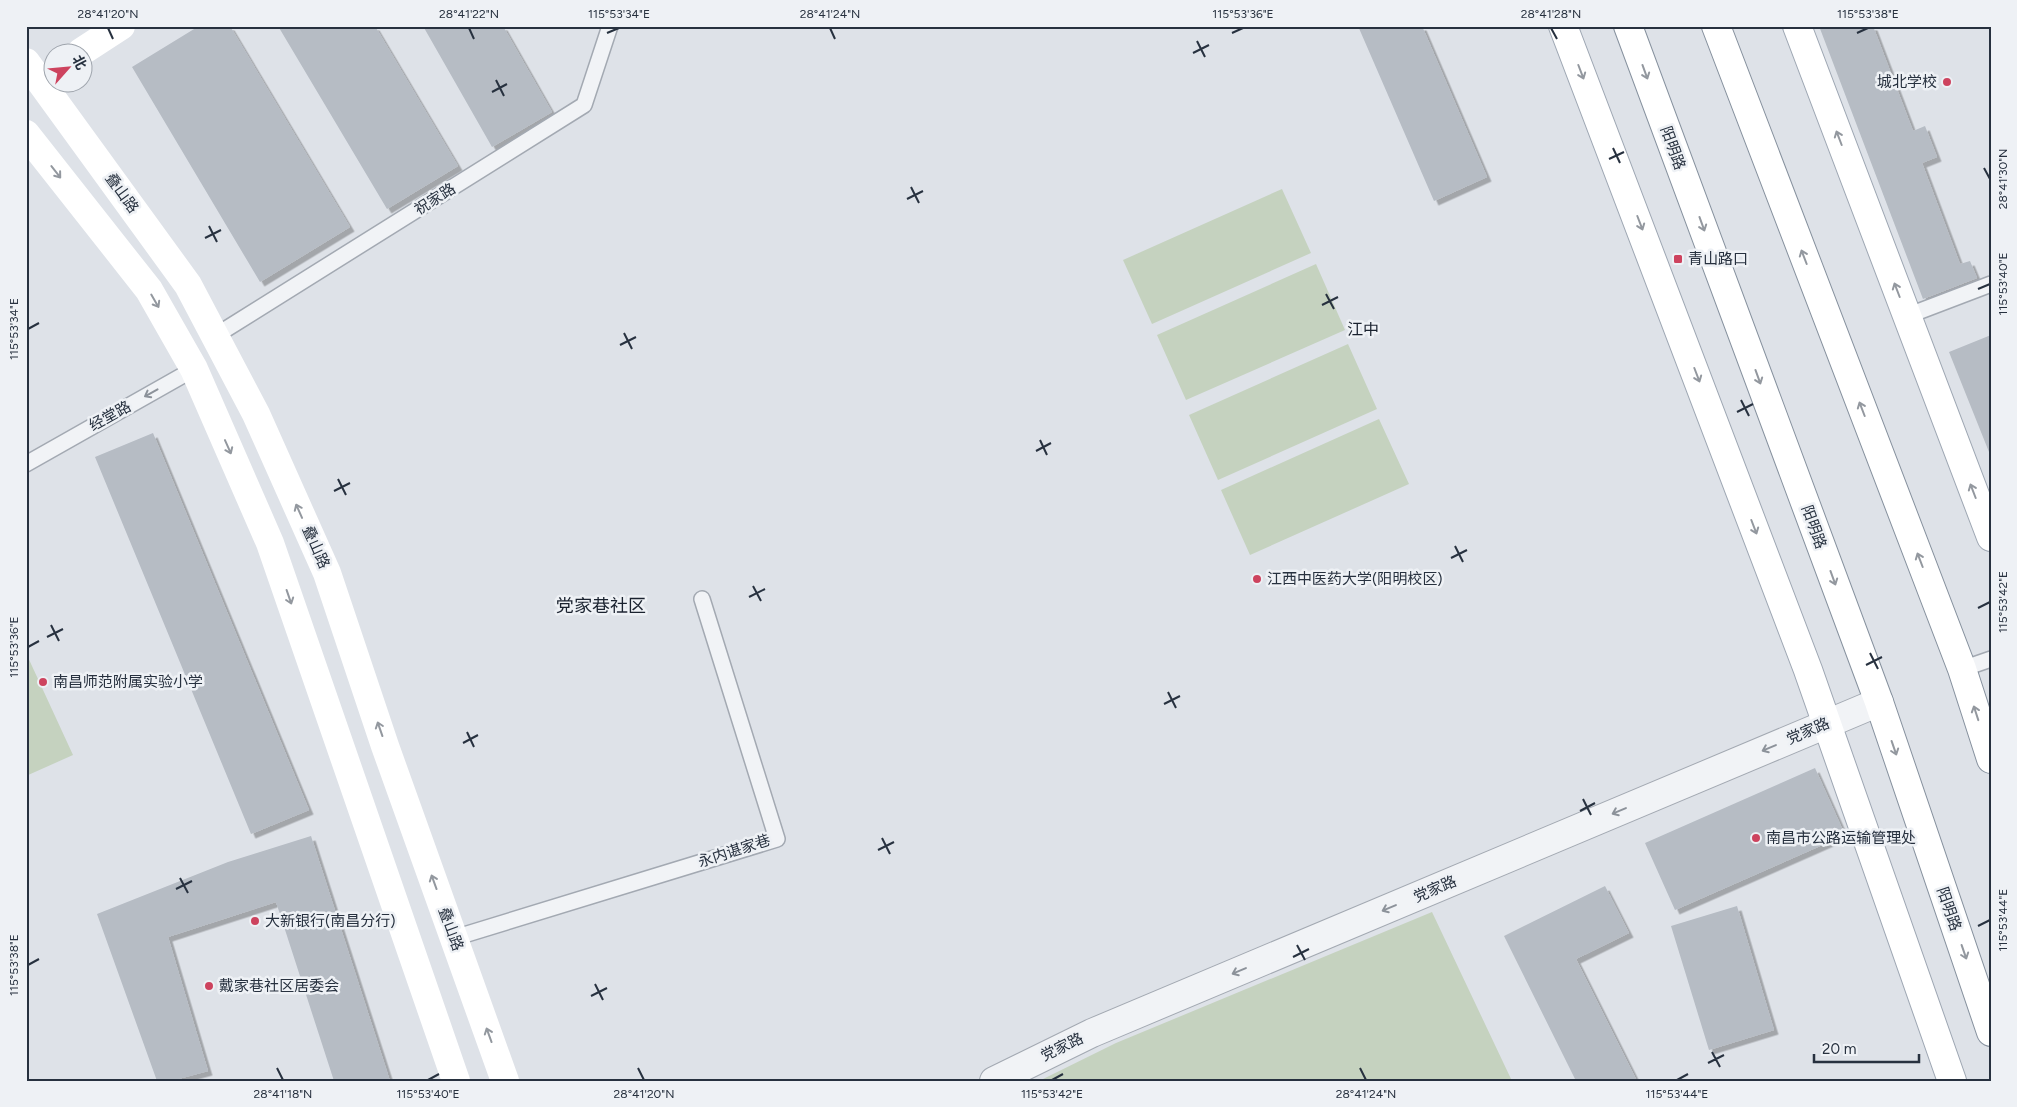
<svg xmlns="http://www.w3.org/2000/svg" width="2017" height="1107" font-family="Figtree,'Noto Sans SC',sans-serif">
	<defs>
		<filter id="shadow"><feDropShadow dx="4.5" dy="4.5" stdDeviation="0" flood-color="#0004"/></filter>
	</defs>
	<rect width="100%" height="100%" fill="#dee2e8"/>
	<!-- green -->
	<path fill="#c5d2bf" d="M 1282,189 L 1311,253 L 1152,324 L 1123,260 Z
		M 1316,264 L 1345,330 L 1186,400 L 1157,335 Z
		M 1348,344 L 1377,409 L 1218,480 L 1189,415 Z
		M 1379,419 L 1409,484 L 1250,555 L 1221,490 Z
		M 26,653 L 73,755 L 26,776 Z
		M 1432,912 L 1512,1081 L 1039,1081 L 1116,1043 Z"/>
	<!-- building -->
	<path fill="#b6bcc4" filter="url(#shadow)" d="M 199,26 L 230,26 L 350,227 L 260,282 L 132,67 Z
		M 278,26 L 375,26 L 458,166 L 387,209 Z
		M 423,26 L 503,26 L 552,112 L 492,147 Z
		M 1358,26 L 1422,26 L 1487,177 L 1434,201 Z
		M 1819,26 L 1873,26 L 1913,131 L 1925,126 L 1937,157 L 1922,163 L 1960,264 L 1970,261 L 1977,278 L 1923,299 Z
		M 1991,335 L 1991,457 L 1949,352 Z
		M 153,433 L 309,810 L 251,834 L 95,457 Z
		M 1815,768 L 1845,835 L 1675,910 L 1645,843 Z
		M 311,836 L 390,1081 L 334,1081 L 276,902 L 168,937 L 208,1071 L 171,1081 L 157,1081 L 97,914 L 228,862 Z
		M 1605,886 L 1629,933 L 1576,959 L 1637,1081 L 1576,1081 L 1504,936 Z
		M 1737,906 L 1774,1030 L 1709,1050 L 1671,926 Z"/>
	<g fill="none" stroke-linecap="round" stroke-linejoin="round">
		<!-- service casing -->
		<g stroke="#a3a9b2" stroke-width="18">
			<path id="service" d="M 1907,316 L 1991,284
				M 215,336 L 584,105 L 610,26
				M 26,464 L 194,369
				M 1962,669 L 1991,659
				M 454,938 L 777,839 L 702,599"/>
		</g>
		<!-- minor casing -->
		<g stroke="#a3a9b2" stroke-width="30">
			<path id="minor" d="M 994,1081 L 1092,1033 L 1879,702"/>
		</g>
		<!-- primary casing -->
		<g stroke="#9ea7b3" stroke-width="30">
			<path id="primary" d="M 1563,26 L 1808,670 L 1952,1081
				M 1797,26 L 1991,537"/>
		</g>
		<!-- trunk casing -->
		<g stroke="#86919e" stroke-width="30">
			<path id="trunk" d="M 1628,26 L 1879,702 L 1991,1032
				M 1716,26 L 1962,669 L 1991,759"/>
		</g>
		<!-- service -->
		<use href="#service" stroke="#f1f3f6" stroke-width="15"/>
		<!-- minor -->
		<use href="#minor" stroke="#f1f3f6" stroke-width="28"/>
		<!-- secondary -->
		<path stroke="#fff" stroke-width="28" d="M 81,52 L 121,26
			M 26,62 L 188,285 L 256,414 L 327,573 L 385,746 L 505,1081
			M 26,134 L 149,290 L 194,369 L 270,543 L 456,1081"/>
		<!-- primary -->
		<use href="#primary" stroke="#fff" stroke-width="28"/>
		<!-- trunk -->
		<use href="#trunk" stroke="#fff" stroke-width="28"/>
	</g>
	<!-- one-way arrows -->
	<defs><path id="oneway-shaft" d="M-6 0H5M1.5-3L5.5 0L1.5 3" fill="none" stroke-width="1.6" stroke-linecap="round" stroke-linejoin="round" transform="scale(1.25)"/></defs>
	<g stroke="#93989f">
		<use href="#oneway-shaft" transform="translate(1581 72) rotate(69)"/>
		<use href="#oneway-shaft" transform="translate(1645 72) rotate(70)"/>
		<use href="#oneway-shaft" transform="translate(1839 138) rotate(-111)"/>
		<use href="#oneway-shaft" transform="translate(56 172) rotate(52)"/>
		<use href="#oneway-shaft" transform="translate(1640 223) rotate(69)"/>
		<use href="#oneway-shaft" transform="translate(1702 224) rotate(70)"/>
		<use href="#oneway-shaft" transform="translate(1804 257) rotate(-111)"/>
		<use href="#oneway-shaft" transform="translate(1897 290) rotate(-111)"/>
		<use href="#oneway-shaft" transform="translate(155 301) rotate(60)"/>
		<use href="#oneway-shaft" transform="translate(1697 375) rotate(69)"/>
		<use href="#oneway-shaft" transform="translate(1758 377) rotate(70)"/>
		<use href="#oneway-shaft" transform="translate(1862 409) rotate(-111)"/>
		<use href="#oneway-shaft" transform="translate(228 447) rotate(66)"/>
		<use href="#oneway-shaft" transform="translate(1973 491) rotate(-111)"/>
		<use href="#oneway-shaft" transform="translate(299 511) rotate(-114)"/>
		<use href="#oneway-shaft" transform="translate(1754 527) rotate(69)"/>
		<use href="#oneway-shaft" transform="translate(1920 560) rotate(-111)"/>
		<use href="#oneway-shaft" transform="translate(1833 578) rotate(70)"/>
		<use href="#oneway-shaft" transform="translate(289 597) rotate(71)"/>
		<use href="#oneway-shaft" transform="translate(1976 713) rotate(-108)"/>
		<use href="#oneway-shaft" transform="translate(380 729) rotate(-109)"/>
		<use href="#oneway-shaft" transform="translate(1894 748) rotate(71)"/>
		<use href="#oneway-shaft" transform="translate(434 882) rotate(-110)"/>
		<use href="#oneway-shaft" transform="translate(1964 952) rotate(71)"/>
		<use href="#oneway-shaft" transform="translate(489 1035) rotate(-110)"/>
	</g>
	<g stroke="#8c929a">
		<use href="#oneway-shaft" transform="translate(151 393) rotate(151)"/>
		<use href="#oneway-shaft" transform="translate(1769 748) rotate(157)"/>
		<use href="#oneway-shaft" transform="translate(1619 811) rotate(157)"/>
		<use href="#oneway-shaft" transform="translate(1389 908) rotate(157)"/>
		<use href="#oneway-shaft" transform="translate(1239 971) rotate(157)"/>
	</g>
	<!-- ticks -->
	<path fill="none" stroke="#27313f" stroke-width="2" d="M 108,28 L 113,39M 469,28 L 474,39M 830,28 L 835,39M 1551,28 L 1557,39M 607,33 L 619,28M 1232,33 L 1243,28M 1857,33 L 1868,28M 1197,41 L 1205,57M 1193,53 L 1209,45M 496,80 L 504,96M 492,92 L 507,84M 1613,148 L 1620,163M 1609,159 L 1624,152M 1984,168 L 1990,179M 911,187 L 919,203M 907,199 L 923,191M 209,226 L 217,242M 205,238 L 221,230M 1978,289 L 1990,284M 1326,294 L 1334,309M 1322,305 L 1338,297M 28,329 L 39,323M 624,333 L 632,349M 620,345 L 636,337M 1741,400 L 1749,416M 1737,412 L 1753,404M 1040,440 L 1047,455M 1036,451 L 1051,443M 338,479 L 346,495M 334,491 L 350,483M 1455,546 L 1463,562M 1451,558 L 1467,550M 753,586 L 761,601M 749,597 L 765,589M 1978,608 L 1990,602M 51,625 L 59,641M 47,637 L 63,629M 28,647 L 39,641M 1870,653 L 1878,669M 1866,665 L 1882,657M 1168,692 L 1176,708M 1164,704 L 1180,696M 467,732 L 474,747M 463,743 L 478,735M 1583,799 L 1591,815M 1580,811 L 1595,803M 882,838 L 890,854M 878,850 L 894,842M 180,878 L 188,893M 176,889 L 192,881M 1978,926 L 1990,920M 1297,945 L 1305,960M 1293,957 L 1309,949M 28,965 L 39,959M 595,984 L 603,1000M 591,996 L 607,988M 1712,1052 L 1720,1067M 1708,1063 L 1724,1055M 277,1068 L 283,1080M 638,1068 L 644,1080M 1360,1068 L 1366,1080M 428,1080 L 439,1074M 1052,1080 L 1063,1074M 1677,1080 L 1688,1074"/>
	<!-- markers -->
	<g fill="#cd435e" stroke="#eef1f5" stroke-width="2">
		<circle cx="1947" cy="82" r="5"/>
		<rect x="1673" y="254" width="10" height="10" rx="2.5"/>
		<circle cx="1257" cy="579" r="5"/>
		<circle cx="43" cy="682" r="5"/>
		<circle cx="1756" cy="838" r="5"/>
		<circle cx="255" cy="921" r="5"/>
		<circle cx="209" cy="986" r="5"/>
	</g>
	<g text-anchor="middle" dominant-baseline="central" stroke-width="5" stroke-linejoin="round" paint-order="stroke">
		<!-- poi labels -->
		<g font-size="15" fill="#27313f" stroke="#eef1f5" text-anchor="start">
			<text x="1937" y="82" text-anchor="end">城北学校</text>
			<text x="1688" y="259">青山路口</text>
			<text x="1267" y="579">江西中医药大学(阳明校区)</text>
			<text x="53" y="682">南昌师范附属实验小学</text>
			<text x="1766" y="838">南昌市公路运输管理处</text>
			<text x="265" y="921">大新银行(南昌分行)</text>
			<text x="219" y="986">戴家巷社区居委会</text>
		</g>
		<!-- street labels -->
		<g font-size="15" fill="#27313f" stroke="#eef1f5">
			<text transform="translate(1673 148) rotate(70)">阳明路</text>
			<text transform="translate(122 193) rotate(54)">叠山路</text>
			<text transform="translate(435 199) rotate(-32)">祝家路</text>
			<text transform="translate(110 416) rotate(-29)">经堂路</text>
			<text transform="translate(1814 527) rotate(70)">阳明路</text>
			<text transform="translate(316 547) rotate(66)">叠山路</text>
			<text transform="translate(1808 731) rotate(-23)">党家路</text>
			<text transform="translate(734 851) rotate(-18)">永内谌家巷</text>
			<text transform="translate(1435 889) rotate(-23)">党家路</text>
			<text transform="translate(1949 909) rotate(71)">阳明路</text>
			<text transform="translate(451 929) rotate(70)">叠山路</text>
			<text transform="translate(1062 1047) rotate(-26)">党家路</text>
		</g>
		<!-- neighbourhood labels -->
		<g font-size="16" fill="#1a222f" stroke="#eef1f5">
			<text x="1363" y="329">江中</text>
		</g>
		<!-- quarter labels -->
		<g font-size="18" fill="#1a222f" stroke="#eef1f5">
			<text x="601" y="606">党家巷社区</text>
		</g>
	</g>
	<!-- border -->
	<rect width="2017" height="1107" fill="none" stroke="#eef1f5" stroke-width="55"/>
	<!-- north arrow -->
	<g transform="translate(68 68) rotate(63)"><circle r="24" fill="#eef1f5" stroke="#9ea4ac"/>
	<path d="M0-4L9 19L0 12L-9 19Z" fill="#cd435e"/>
	<text y="-8" font-size="14" font-weight="bold" text-anchor="middle" fill="#27313f">北</text>
	</g>
	<!-- scale -->
	<path d="M1814 1054v8h105v-8" fill="none" stroke="#27313f" stroke-width="2.5"/>
	<text x="1822" y="1054" font-size="15" fill="#27313f" stroke="#eef1f5" stroke-width="4" paint-order="stroke">20 m</text>
	<rect x="28" y="28" width="1962" height="1052" fill="none" stroke="#27313f" stroke-width="2"/>
	<g font-size="12" text-anchor="middle" fill="#27313f">
		<text x="108" y="18">28°41'20"N</text>
		<text x="469" y="18">28°41'22"N</text>
		<text x="619" y="18">115°53'34"E</text>
		<text x="830" y="18">28°41'24"N</text>
		<text x="1243" y="18">115°53'36"E</text>
		<text x="1551" y="18">28°41'28"N</text>
		<text x="1868" y="18">115°53'38"E</text>
		<text transform="translate(2003 179) rotate(-90)" y="4">28°41'30"N</text>
		<text transform="translate(2003 284) rotate(-90)" y="4">115°53'40"E</text>
		<text transform="translate(14 329) rotate(-90)" y="4">115°53'34"E</text>
		<text transform="translate(2003 602) rotate(-90)" y="4">115°53'42"E</text>
		<text transform="translate(14 647) rotate(-90)" y="4">115°53'36"E</text>
		<text transform="translate(2003 920) rotate(-90)" y="4">115°53'44"E</text>
		<text transform="translate(14 965) rotate(-90)" y="4">115°53'38"E</text>
		<text x="283" y="1098">28°41'18"N</text>
		<text x="428" y="1098">115°53'40"E</text>
		<text x="644" y="1098">28°41'20"N</text>
		<text x="1052" y="1098">115°53'42"E</text>
		<text x="1366" y="1098">28°41'24"N</text>
		<text x="1677" y="1098">115°53'44"E</text>
	</g>
</svg>
